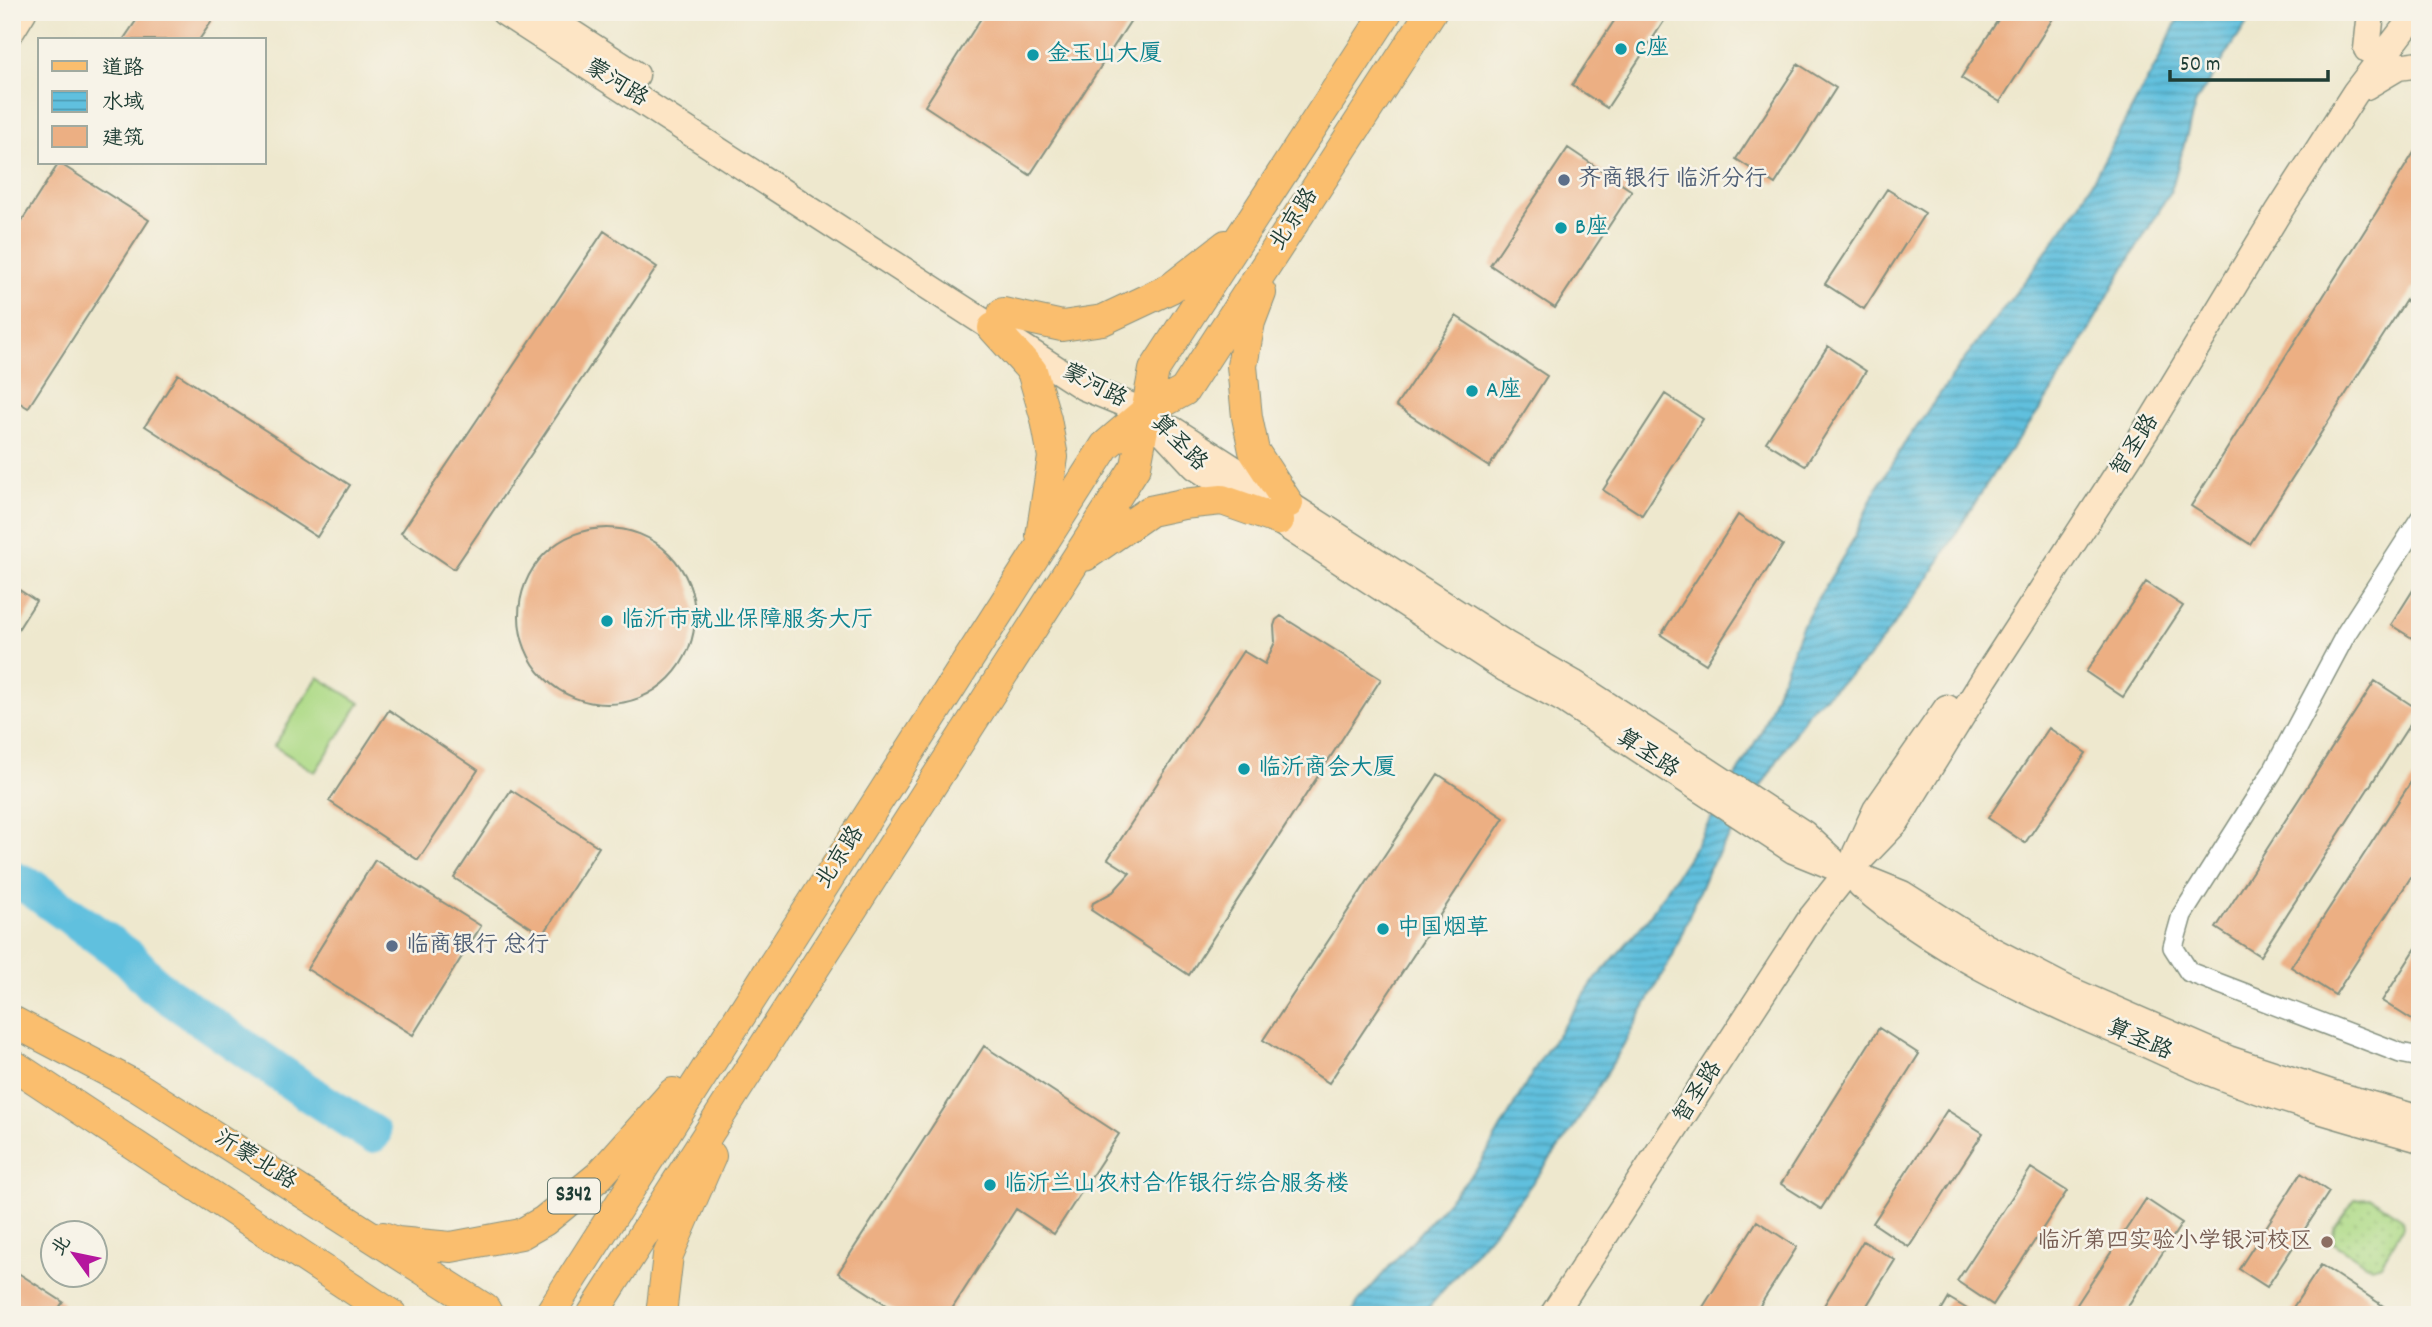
<svg xmlns="http://www.w3.org/2000/svg" width="2432" height="1327" font-family="Dekko,'LXGW WenKai TC',sans-serif">
	<defs>
		<pattern id="grass-dots" width="8" height="8" patternUnits="userSpaceOnUse" patternTransform="scale(1.75)"><rect width="8" height="8" fill="#adda86"/><path d="M2 2h.1M6 6h.1" fill="none" stroke="#94bc74" stroke-width="1.8" stroke-linecap="round"/></pattern>
		<pattern id="water-rules" width="6" height="5" patternUnits="userSpaceOnUse" patternTransform="scale(1.75)"><rect width="6" height="5" fill="#60c0de"/><path d="M0 2.5h6" fill="none" stroke="#4f9db5"/></pattern>
	</defs>
	<rect width="100%" height="100%" fill="#f7f3e8"/>
	<filter id="ink" filterUnits="userSpaceOnUse"><feTurbulence type="fractalNoise" baseFrequency=".0143" numOctaves="2"/><feDisplacementMap in="SourceGraphic" scale="14" xChannelSelector="R" yChannelSelector="G"/><feConvolveMatrix kernelMatrix="1 2 1 2 8 2 1 2 1" color-interpolation-filters="sRGB"/></filter>
	<filter id="wash" filterUnits="userSpaceOnUse"><feTurbulence type="fractalNoise" baseFrequency=".00686" numOctaves="4" result="noise"/><feDisplacementMap in="SourceGraphic" scale="28" xChannelSelector="R" yChannelSelector="G"/><feGaussianBlur stdDeviation="1.57" result="paint"/><feColorMatrix in="noise" values="0 0 0 0 0 0 0 0 0 0 0 0 0 0 0 0 0 1.4 0 .05"/><feComposite in="paint" operator="in"/></filter>
	<g filter="url(#wash)">
		<rect width="100%" height="100%" fill="#eee8ce"/>
		<!-- grass -->
		<path fill="url(#grass-dots)" stroke="#668c5d" stroke-width="2" d="M 2371,1198 L 2402,1218 L 2403,1227 L 2381,1264 L 2371,1267 L 2332,1242 L 2334,1228 L 2355,1199 Z"/>
		<!-- garden -->
		<path fill="#adda86" stroke="#668c5d" stroke-width="2" d="M 318,677 L 360,703 L 315,772 L 274,746 Z"/>
		<!-- water -->
		<path fill="url(#water-rules)" stroke="#407e89" stroke-width="2" d="M 2181,12 L 2254,12 L 2196,102 L 2171,191 L 2114,285 L 2074,357 L 2039,411 L 1993,474 L 1926,582 L 1867,660 L 1810,709 L 1708,870 L 1673,955 L 1620,1051 L 1572,1130 L 1518,1202 L 1422,1315 L 1351,1315 L 1358,1302 L 1479,1166 L 1540,1060 L 1594,981 L 1646,921 L 1695,846 L 1761,732 L 1803,624 L 1853,540 L 1875,491 L 1906,441 L 1977,342 L 2028,277 L 2080,204 L 2158,61 Z"/>
		<g fill="none" stroke-linecap="round" stroke-linejoin="round">
			<!-- river -->
			<path stroke="#60c0de" stroke-width="38" d="M 12,880 L 29,886 L 129,958 L 155,986 L 307,1092 L 372,1134"/>
		</g>
		<g id="blocks">
			<!-- building -->
			<path fill="#ecaf83" d="M 142,12 L 218,12 L 199,40 L 123,40 Z
				M 985,12 L 1135,14 L 1030,175 L 925,106 Z
				M 1620,12 L 1670,12 L 1607,108 L 1572,85 Z
				M 2003,12 L 2057,12 L 2000,102 L 1961,78 Z
				M 1798,64 L 1836,88 L 1775,184 L 1736,159 Z
				M 2420,143 L 2420,287 L 2413,289 L 2250,544 L 2191,506 Z
				M 1568,148 L 1632,191 L 1555,308 L 1490,265 Z
				M 59,163 L 149,220 L 28,408 L 12,398 L 12,236 Z
				M 1887,189 L 1925,213 L 1864,309 L 1825,284 Z
				M 604,231 L 657,267 L 454,569 L 401,533 Z
				M 1456,316 L 1547,376 L 1489,467 L 1396,406 Z
				M 1828,346 L 1866,371 L 1805,466 L 1766,442 Z
				M 178,374 L 350,485 L 317,537 L 145,426 Z
				M 1665,394 L 1703,419 L 1642,515 L 1603,490 Z
				M 1738,515 L 1783,545 L 1706,664 L 1661,635 Z
				M519 616a88 88 0 1 1 176 0a88 88 0 1 1-176 0Z
				M 2420,579 L 2420,643 L 2391,625 Z
				M 2146,582 L 2183,606 L 2123,697 L 2086,672 Z
				M 12,585 L 36,601 L 12,639 Z
				M 1281,616 L 1381,679 L 1189,975 L 1091,910 L 1093,903 L 1113,892 L 1130,873 L 1108,859 L 1243,651 L 1265,664 L 1275,642 L 1274,626 L 1276,620 Z
				M 2375,681 L 2419,710 L 2260,956 L 2216,928 Z
				M 389,710 L 478,770 L 418,860 L 329,801 Z
				M 2049,728 L 2086,753 L 2025,843 L 1988,818 Z
				M 2420,768 L 2420,863 L 2335,995 L 2291,967 Z
				M 1438,774 L 1504,818 L 1329,1083 L 1263,1040 Z
				M 511,790 L 599,847 L 543,935 L 454,878 Z
				M 375,860 L 481,926 L 413,1035 L 307,969 Z
				M 2420,942 L 2420,1025 L 2382,1001 Z
				M 1879,1028 L 1919,1054 L 1821,1209 L 1781,1184 Z
				M 984,1046 L 1119,1134 L 1054,1234 L 1016,1209 L 948,1315 L 902,1315 L 838,1273 Z
				M 1947,1110 L 1983,1133 L 1909,1247 L 1873,1223 Z
				M 2031,1168 L 2067,1191 L 1993,1305 L 1957,1281 Z
				M 2301,1173 L 2329,1192 L 2267,1287 L 2239,1269 Z
				M 2146,1199 L 2182,1223 L 2122,1315 L 2075,1315 L 2072,1312 Z
				M 1757,1221 L 1797,1247 L 1754,1315 L 1698,1315 Z
				M 1863,1241 L 1895,1260 L 1861,1315 L 1825,1315 L 1820,1312 Z
				M 2321,1265 L 2397,1315 L 2288,1315 Z
				M 12,1269 L 63,1302 L 54,1315 L 12,1315 Z
				M 1949,1298 L 1977,1315 L 1939,1315 Z"/>
		</g>
	</g>
	<g filter="url(#ink)">
		<use href="#blocks" fill-opacity="0" stroke="#869281" stroke-width="2"/>
		<g fill="none" stroke-linecap="round" stroke-linejoin="round">
			<!-- street casing -->
			<g stroke="#869281" stroke-width="22">
				<path id="street" d="M 2420,519 L 2347,632 L 2273,771 L 2182,915 L 2173,947 L 2189,972 L 2400,1053 L 2420,1057"/>
			</g>
			<!-- secondary casing -->
			<g stroke="#869281" stroke-width="29">
				<path id="secondary" d="M 504,12 L 1084,387 L 1145,412 L 1195,466 L 1506,669 L 1563,699 L 1793,850 L 1902,894 L 1984,946 L 2067,989 L 2228,1059 L 2340,1096 L 2420,1119
					M 539,12 L 636,75
					M 12,30 L 23,12
					M 2367,49 L 2371,12
					M 2366,86 L 2398,67 L 2420,64
					M 1173,430 L 1505,644 L 1573,683 L 1804,834 L 1832,860
					M 1856,853 L 1876,810 L 1947,708
					M 1861,885 C 1934,949 2025,992 2114,1030 C 2150,1045 2185,1063 2222,1077 C 2286,1102 2353,1120 2420,1139
					M 1553,1315 L 1812,917 L 1847,873 L 1896,822 L 1985,678 L 2148,427 L 2279,211 L 2355,93 L 2417,12"/>
			</g>
			<!-- primary casing -->
			<g stroke="#869281" stroke-width="32">
				<path id="primary" d="M 1261,293 L 1250,322 L 1242,366 L 1247,417 L 1254,451 L 1288,503
					M 1003,313 L 1062,326 L 1103,320 L 1171,288 L 1226,245
					M 993,328 L 1032,371 L 1046,419 L 1053,457 L 1041,536
					M 1085,556 L 1150,511 L 1183,504 L 1222,500 L 1279,520
					M 12,1021 L 136,1086 L 485,1309 L 488,1315
					M 12,1064 L 392,1315
					M 383,1237 L 397,1242 L 451,1247 L 521,1234 L 544,1221 L 599,1176 L 673,1093
					M 549,1315 L 1105,446 L 1145,412 L 1184,391 L 1431,12
					M 592,1315 L 1136,466 L 1154,370 L 1387,12
					M 661,1315 L 668,1255 L 711,1156"/>
			</g>
			<!-- street -->
			<use href="#street" stroke="#fff" stroke-width="19"/>
			<!-- secondary -->
			<use href="#secondary" stroke="#fde5c5" stroke-width="26"/>
			<!-- primary -->
			<use href="#primary" stroke="#fabe6e" stroke-width="30"/>
		</g>
	</g>
	<!-- markers -->
	<g fill="#0f9aa8" stroke="#f7f3e8" stroke-width="2.5">
		<circle cx="1621" cy="49" r="7"/>
		<circle cx="1033" cy="55" r="7"/>
		<circle cx="1561" cy="228" r="7"/>
		<circle cx="1472" cy="391" r="7"/>
		<circle cx="607" cy="621" r="7"/>
		<circle cx="1244" cy="769" r="7"/>
		<circle cx="1383" cy="929" r="7"/>
		<circle cx="990" cy="1185" r="7"/>
	</g>
	<g fill="#5c6f8a" stroke="#f7f3e8" stroke-width="2.5">
		<circle cx="1564" cy="180" r="7"/>
		<circle cx="392" cy="946" r="7"/>
	</g>
	<circle fill="#8d6e63" stroke="#f7f3e8" stroke-width="2.5" cx="2327" cy="1242" r="7"/>
	<g text-anchor="middle" dominant-baseline="central" stroke-width="5" stroke-linejoin="round" paint-order="stroke">
		<!-- shield labels -->
		<rect fill="#f7f3e8" stroke="#60746a" stroke-width="2" x="548" y="1178.5" width="52" height="35" rx="5"/>
		<g font-size="21" font-weight="bold" fill="#1f3d34">
			<text x="574" y="1196">S342</text>
		</g>
		<!-- culture labels -->
		<g font-size="23" fill="#0d838f" stroke="#f7f3e8" text-anchor="start">
			<text x="1635" y="49">C座</text>
			<text x="1047" y="55">金玉山大厦</text>
			<text x="1575" y="228">B座</text>
			<text x="1486" y="391">A座</text>
			<text x="621" y="621">临沂市就业保障服务大厅</text>
			<text x="1258" y="769">临沂商会大厦</text>
			<text x="1397" y="929">中国烟草</text>
			<text x="1004" y="1185">临沂兰山农村合作银行综合服务楼</text>
		</g>
		<!-- street labels -->
		<g font-size="23" fill="#1f3d34" stroke="#f7f3e8">
			<text transform="translate(616 84) rotate(32)">蒙河路</text>
			<text transform="translate(1295 220) rotate(-57)">北京路</text>
			<text transform="translate(1094 387) rotate(27)">蒙河路</text>
			<text transform="translate(1178 444) rotate(45)">算圣路</text>
			<text transform="translate(2136 446) rotate(-58)">智圣路</text>
			<text transform="translate(1647 755) rotate(33)">算圣路</text>
			<text transform="translate(841 858) rotate(-57)">北京路</text>
			<text transform="translate(2139 1041) rotate(23)">算圣路</text>
			<text transform="translate(1699 1093) rotate(-57)">智圣路</text>
			<text transform="translate(255 1161) rotate(32)">沂蒙北路</text>
		</g>
		<!-- service labels -->
		<g font-size="23" fill="#4e5e75" stroke="#f7f3e8" text-anchor="start">
			<text x="1578" y="180">齐商银行 临沂分行</text>
			<text x="406" y="946">临商银行 总行</text>
		</g>
		<!-- education labels -->
		<g font-size="23" fill="#785e54" stroke="#f7f3e8" text-anchor="end">
			<text x="2313" y="1242">临沂第四实验小学银河校区</text>
		</g>
	</g>
	<!-- margin -->
	<rect width="2432" height="1327" fill="none" stroke="#f7f3e8" stroke-width="42"/>
	<!-- legend -->
	<rect x="38" y="38" width="228" height="126" fill="#f7f3e8" stroke="#a1aaa0" stroke-width="2"/>
	<rect x="52" y="61" width="35" height="10" fill="#fabe6e" stroke="#a1aaa0" stroke-width="2"/>
	<text x="102" y="74" font-size="21" fill="#1f3d34">道路</text>
	<rect x="52" y="91" width="35" height="21" fill="url(#water-rules)" stroke="#a1aaa0" stroke-width="2"/>
	<text x="102" y="108" font-size="21" fill="#1f3d34">水域</text>
	<rect x="52" y="126" width="35" height="21" fill="#ecaf83" stroke="#a1aaa0" stroke-width="2"/>
	<text x="102" y="144" font-size="21" fill="#1f3d34">建筑</text>
	<!-- north arrow -->
	<g transform="translate(74 1254) rotate(303)"><circle r="33" fill="#f7f3e8" stroke="#a1aaa0" stroke-width="2"/>
	<path d="M0-5L12 26L0 18L-12 26Z" fill="#b5179e"/>
	<text y="-10" font-size="19" font-weight="bold" text-anchor="middle" fill="#1f3d34">北</text>
	</g>
	<!-- scale -->
	<path d="M2170 70v10h158v-10" fill="none" stroke="#1f3d34" stroke-width="3.5"/>
	<text x="2180" y="70" font-size="21" fill="#1f3d34" stroke="#f7f3e8" stroke-width="5" paint-order="stroke">50 m</text>
</svg>
